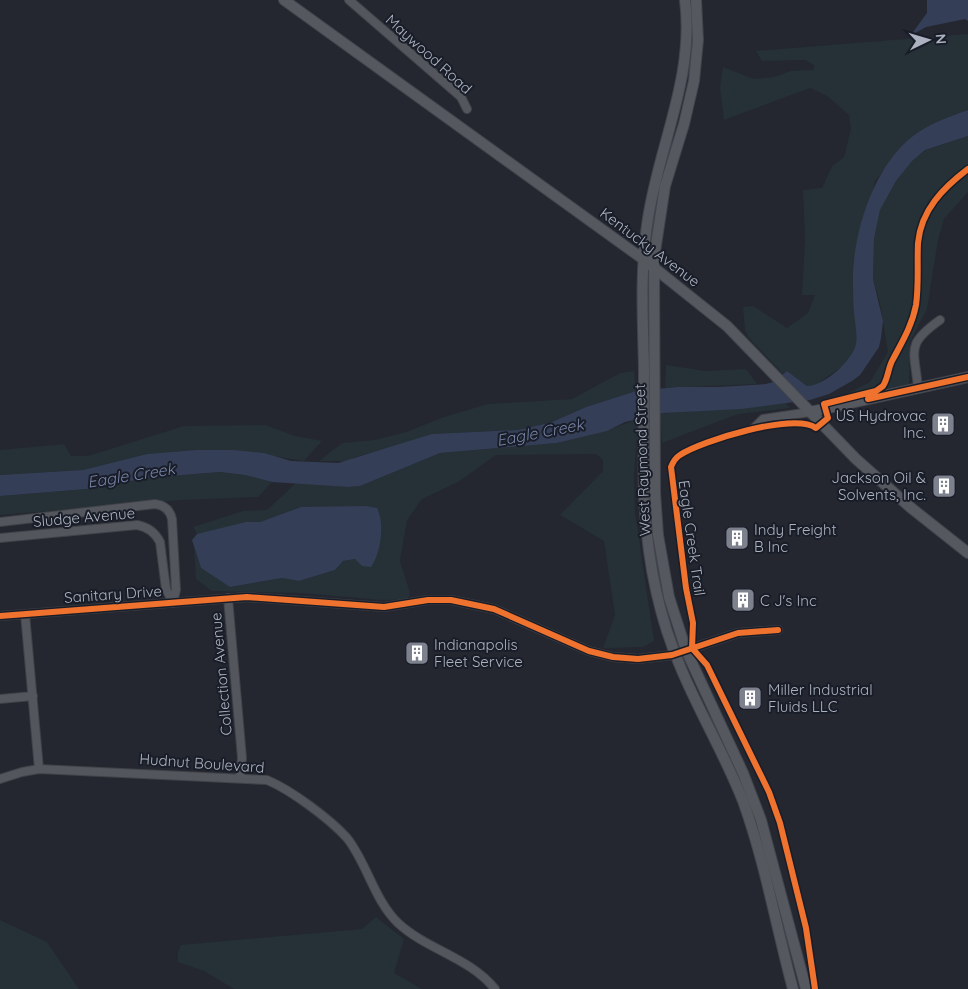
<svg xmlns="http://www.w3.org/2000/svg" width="968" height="989" font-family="Quicksand,sans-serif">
	<rect width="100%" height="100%" fill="#24272f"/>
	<!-- green -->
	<path fill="#253136" d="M 968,34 L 968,109 L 906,142 L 875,181 L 854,266 L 857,334 L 856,346 L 847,363 L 814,386 L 807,386 L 787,371 L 783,374 L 748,337 L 745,330 L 743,307 L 753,306 L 787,328 L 808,313 L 815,295 L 802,295 L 805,240 L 803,190 L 822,188 L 832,166 L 844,157 L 851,129 L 849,115 L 827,96 L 810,88 L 724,120 L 720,88 L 723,67 L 754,79 L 774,77 L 791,71 L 814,70 L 814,65 L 805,60 L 762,61 L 756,51 Z
		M 968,136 L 968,192 L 944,219 L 938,240 L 927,309 L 910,342 L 909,384 L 850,400 L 840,397 L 870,382 L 888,352 L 880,303 L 873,279 L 874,239 L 880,210 L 896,181 L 911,161 L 926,150 Z
		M 666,365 L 705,371 L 746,369 L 757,384 L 665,388 Z
		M 634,371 L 636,391 L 586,407 L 554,421 L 518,430 L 432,434 L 408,443 L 355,457 L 346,461 L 319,461 L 342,443 L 374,440 L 406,432 L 444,417 L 488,404 L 572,399 L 620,373 Z
		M 786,403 L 790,408 L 738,414 L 662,443 L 660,414 Z
		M 638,419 L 634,476 L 635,512 L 654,641 L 643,647 L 603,648 L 615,615 L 604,541 L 560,515 L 603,471 L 603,460 L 596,454 L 496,455 L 458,482 L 422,499 L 407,520 L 400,561 L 410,593 L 408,599 L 382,600 L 302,593 L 212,591 L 196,579 L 194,547 L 201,568 L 231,587 L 282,578 L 299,581 L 335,570 L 343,561 L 355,559 L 362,566 L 321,508 L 301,507 L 260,522 L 197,534 L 193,527 L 243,511 L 267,510 L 296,483 L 348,487 L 359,486 L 440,453 L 557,443 L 608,430 Z
		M 265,425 L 295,436 L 322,441 L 304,461 L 234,450 L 196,450 L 147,454 L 83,470 L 0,475 L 0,450 L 64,444 L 71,456 L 88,456 L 184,426 Z
		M 220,472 L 245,475 L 272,482 L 258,497 L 183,500 L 0,515 L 0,496 L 99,488 L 145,478 Z
		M 376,917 L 404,939 L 394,973 L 422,989 L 234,989 L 204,971 L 178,962 L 178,952 L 181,945 L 362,929 Z
		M 0,920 L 47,942 L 79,989 L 0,989 Z"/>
	<!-- water -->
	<path fill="#343e57" d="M 927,0 L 968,0 L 968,21 L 965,19 L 926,27 L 910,36 L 927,13 Z
		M 968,110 L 968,136 L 925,150 L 912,161 L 896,181 L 880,210 L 874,239 L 873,279 L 883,321 L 881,338 L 879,347 L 860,375 L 852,381 L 829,394 L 810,400 L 741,409 L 664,413 L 625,422 L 607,431 L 557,443 L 440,453 L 360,486 L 348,487 L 272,482 L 245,475 L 220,472 L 145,478 L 99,488 L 0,496 L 0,475 L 83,470 L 147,454 L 196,450 L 234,450 L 264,453 L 291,461 L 338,463 L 432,434 L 518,430 L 552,422 L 586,407 L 636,391 L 678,387 L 719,387 L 766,384 L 773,382 L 787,371 L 807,386 C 824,386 852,361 856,344 C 857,336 856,329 855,321 C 853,307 853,290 853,276 C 854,229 875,165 913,136 C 930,123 949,117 968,110 Z
		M 366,506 L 377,508 C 385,523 381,553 371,567 L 362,566 L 355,559 L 343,561 L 335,570 L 299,581 L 282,578 L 230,587 L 201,568 L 192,540 L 197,534 L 246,522 L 260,522 L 301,507 Z"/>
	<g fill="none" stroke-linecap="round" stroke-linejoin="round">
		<!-- minor casing -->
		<g stroke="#404248" stroke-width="10">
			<path id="minor" d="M 349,0 L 461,97 L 467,109
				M 918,387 C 914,349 906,344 940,320
				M 755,427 L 763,419 L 810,412
				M 0,522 L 155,504 C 164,505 170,510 172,519 L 176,590 L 173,603
				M 0,538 L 137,525 C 148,527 155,532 160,542 L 166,589 L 173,603
				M 228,598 L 242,758 L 240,778
				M 25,614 L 39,769
				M 0,616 L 247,597 L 384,607 L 428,600 L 451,600 L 494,609 L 589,651 L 613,657 L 638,659 L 672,655 L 738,633 L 778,630
				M 0,699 L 33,696
				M 0,779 L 22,772 L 39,769 L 267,780 C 291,790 330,819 347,838 C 367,863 374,900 398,923 C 427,950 469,957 495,989"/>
		</g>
		<!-- major casing -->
		<g stroke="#41444c" stroke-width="12">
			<path id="major" d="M 284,0 L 643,259 L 727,326 L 856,459 L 910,507 L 968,553
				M 685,0 C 695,79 657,149 647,225 C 640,273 643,321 644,369 C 644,410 643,451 644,492 C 646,551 657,612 680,666 C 699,712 725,755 743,801 C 765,862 776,926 793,989
				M 696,0 L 698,40 L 694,81 L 684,124 L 665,186 L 654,258 L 655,493 L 658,535 L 669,597 L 686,650 L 743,773 L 761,820 L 806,989
				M 810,412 L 968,377"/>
		</g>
		<!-- minor -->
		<use href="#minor" stroke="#54565d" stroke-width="8"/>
		<!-- major -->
		<use href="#major" stroke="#56585f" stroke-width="10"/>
		<!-- cycleway casing -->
		<g stroke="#191d28" stroke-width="9">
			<path id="cycleway" d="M 868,399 L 968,377
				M 0,616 L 247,597 L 384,607 L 428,600 L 451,600 L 494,609 L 589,651 L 613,657 L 638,659 L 672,655 L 738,633 L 778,630
				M 815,989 L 806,928 L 780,823 L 769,792 L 707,665 L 692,648 L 693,623 L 686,588 L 671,467 C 673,462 675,458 680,455 C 701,441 794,412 816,428 L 828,418 L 824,404 L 876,391 L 883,386 C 888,378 888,369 892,361 C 902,342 912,326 916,305 C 919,284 917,264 918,243 C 921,210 943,188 968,169"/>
		</g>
		<!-- cycleway -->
		<use href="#cycleway" stroke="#ef722f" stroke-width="6"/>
	</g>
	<!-- icons -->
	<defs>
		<g id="building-square" transform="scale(1.25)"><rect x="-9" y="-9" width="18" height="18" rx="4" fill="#7d818e" stroke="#191d28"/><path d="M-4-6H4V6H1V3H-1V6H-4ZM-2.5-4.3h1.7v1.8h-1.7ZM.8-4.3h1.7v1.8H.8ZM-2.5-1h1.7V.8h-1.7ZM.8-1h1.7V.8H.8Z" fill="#fff"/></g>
	</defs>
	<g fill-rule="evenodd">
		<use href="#building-square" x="943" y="424"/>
		<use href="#building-square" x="944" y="486"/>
		<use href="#building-square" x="737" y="538"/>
		<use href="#building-square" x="743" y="600"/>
		<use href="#building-square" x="417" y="653"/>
		<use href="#building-square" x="750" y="698"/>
	</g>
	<g text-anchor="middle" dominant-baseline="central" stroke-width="4" stroke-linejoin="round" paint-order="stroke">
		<!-- street labels -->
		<g font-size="15" fill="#adb2c1" stroke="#191d28">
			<text transform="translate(429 54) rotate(42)">Maywood Road</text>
			<text transform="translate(650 247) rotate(37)">Kentucky Avenue</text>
			<text transform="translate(642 460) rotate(-92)">West Raymond Street</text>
			<text transform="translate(84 517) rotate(-5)">Sludge Avenue</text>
			<text transform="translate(692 538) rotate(82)">Eagle Creek Trail</text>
			<text transform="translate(113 594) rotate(-4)">Sanitary Drive</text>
			<text transform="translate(221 674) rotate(-95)">Collection Avenue</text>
			<text transform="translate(202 763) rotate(4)">Hudnut Boulevard</text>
		</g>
		<!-- poi labels -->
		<g font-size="15" fill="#adb2c1" stroke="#191d28" text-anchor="start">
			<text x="926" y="415" text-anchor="end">US Hydrovac<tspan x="926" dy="17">Inc.</tspan></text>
			<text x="926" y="477" text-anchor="end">Jackson Oil &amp;<tspan x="926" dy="17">Solvents, Inc.</tspan></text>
			<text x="754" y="529">Indy Freight<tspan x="754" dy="17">B Inc</tspan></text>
			<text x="760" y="600">C J's Inc</text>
			<text x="434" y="644">Indianapolis<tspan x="434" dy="17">Fleet Service</tspan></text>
			<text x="768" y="689">Miller Industrial<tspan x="768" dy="17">Fluids LLC</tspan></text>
		</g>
		<!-- water labels -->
		<g font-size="16" font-style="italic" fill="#7785a8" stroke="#191d28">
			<text transform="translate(540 432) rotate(-11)">Eagle Creek</text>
			<text transform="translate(131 475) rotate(-9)">Eagle Creek</text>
		</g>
	</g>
	<!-- north arrow -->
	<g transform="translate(928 40) rotate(85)" stroke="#191d28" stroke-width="4" paint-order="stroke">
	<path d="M0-4L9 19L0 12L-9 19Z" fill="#adb2c1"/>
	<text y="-8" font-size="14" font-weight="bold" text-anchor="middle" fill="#adb2c1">N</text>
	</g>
</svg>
